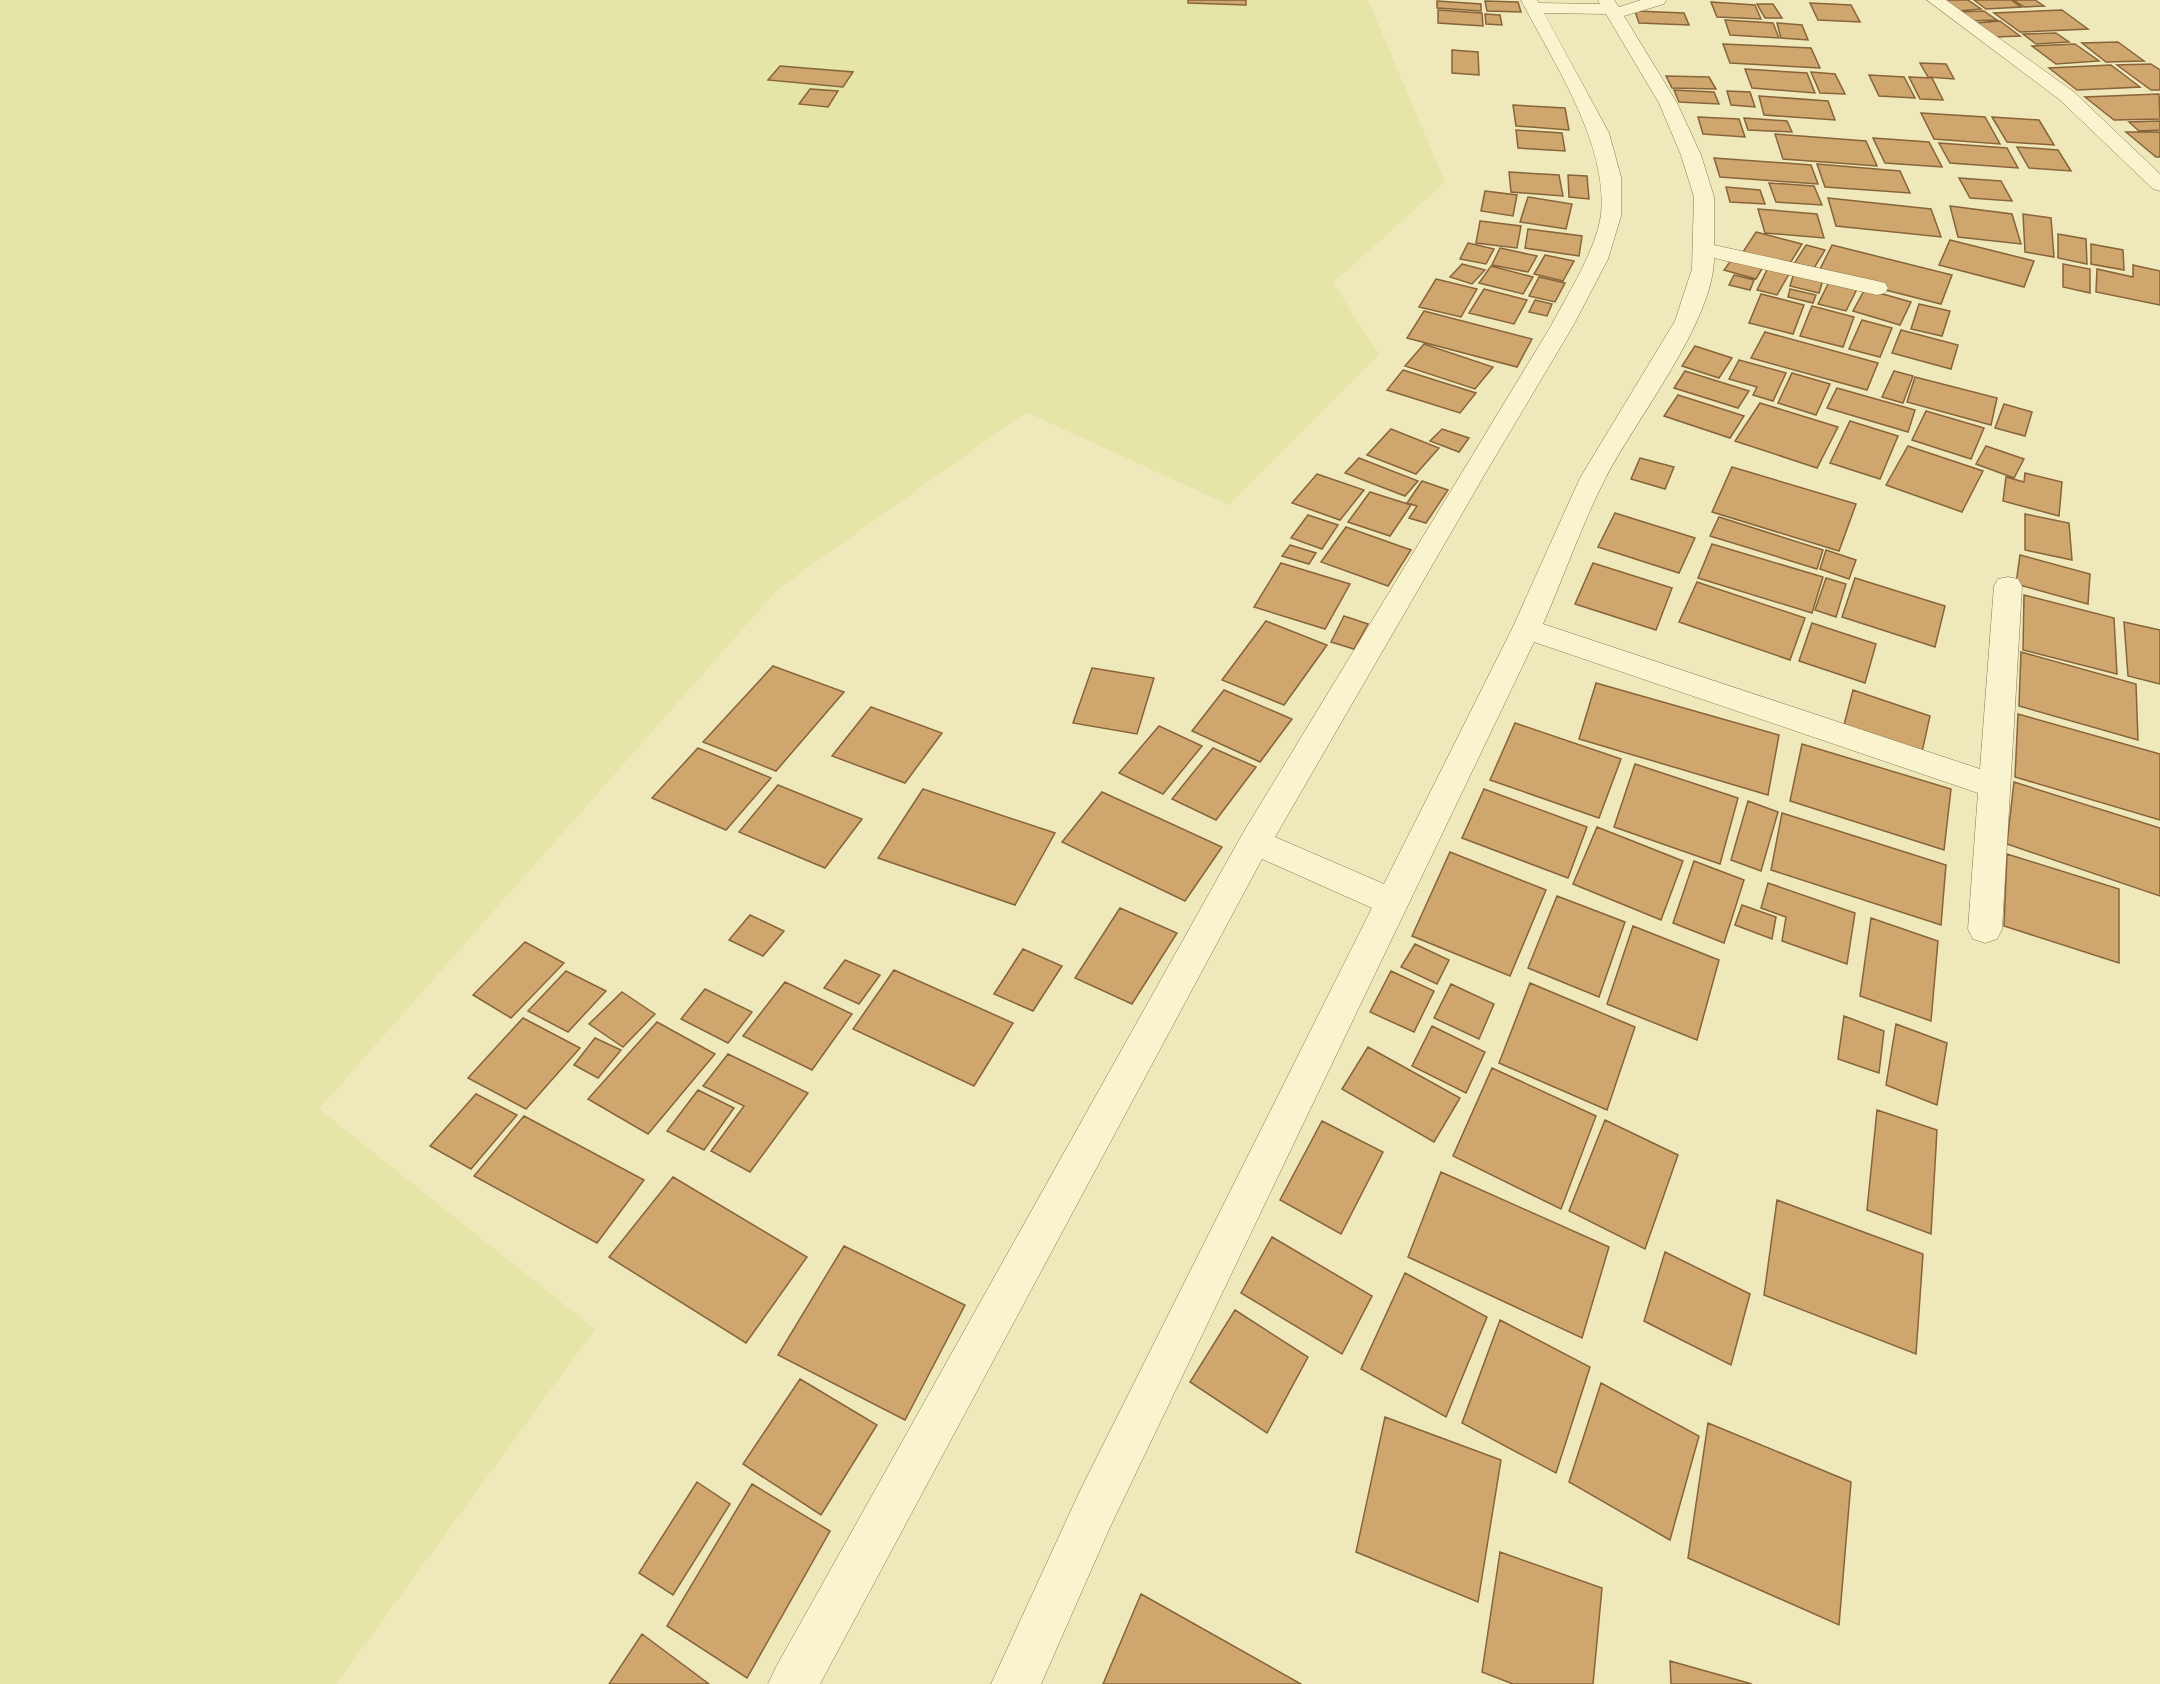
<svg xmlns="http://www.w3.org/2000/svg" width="2160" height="1684" font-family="'Zilla Slab',serif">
	<rect width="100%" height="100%" fill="#efe8ba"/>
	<!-- farmland -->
	<path fill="#e5e5a8" d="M 0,0 L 1368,0 L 1445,182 L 1333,283 L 1379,354 L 1229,505 L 1026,412 L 778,589 L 319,1109 L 595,1329 L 336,1684 L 0,1684 Z"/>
	<!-- building -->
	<path fill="#cfa66e" stroke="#876439" stroke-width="1.5" d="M 1188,0 L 1246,0 L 1246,5 L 1188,3 Z
		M 1943,0 L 1968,0 L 1981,9 L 1958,11 Z
		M 1974,0 L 2011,0 L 2021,7 L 1986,9 Z
		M 2013,0 L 2035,0 L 2044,6 L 2024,7 Z
		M 1437,1 L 1481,4 L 1481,11 L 1437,8 Z
		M 1485,1 L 1518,2 L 1521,12 L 1487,11 Z
		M 1711,2 L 1755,5 L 1761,19 L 1717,17 Z
		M 1810,3 L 1851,5 L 1860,22 L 1818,20 Z
		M 1757,4 L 1773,4 L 1782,18 L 1765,18 Z
		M 1438,10 L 1482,13 L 1483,26 L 1438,23 Z
		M 2062,10 L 2088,29 L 2020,32 L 1994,13 Z
		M 1635,11 L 1684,13 L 1689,25 L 1639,23 Z
		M 1984,11 L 1997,20 L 1971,21 L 1959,12 Z
		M 1485,14 L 1500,15 L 1502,25 L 1486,24 Z
		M 1725,20 L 1773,23 L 1779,38 L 1730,35 Z
		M 2000,21 L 2020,36 L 1995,37 L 1976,23 Z
		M 1777,23 L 1802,25 L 1808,40 L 1781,38 Z
		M 2056,33 L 2069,42 L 2036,44 L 2023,34 Z
		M 2118,42 L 2144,61 L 2106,62 L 2082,43 Z
		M 1723,44 L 1811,48 L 1820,68 L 1730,63 Z
		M 2075,44 L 2099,61 L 2056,64 L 2032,46 Z
		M 1452,50 L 1478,52 L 1479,75 L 1452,73 Z
		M 1920,63 L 1946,64 L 1954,79 L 1928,77 Z
		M 2151,64 L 2160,70 L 2160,90 L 2151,90 L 2117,65 Z
		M 2111,65 L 2140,87 L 2077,90 L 2049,68 Z
		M 780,66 L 853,72 L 843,87 L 768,80 Z
		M 1745,69 L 1807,73 L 1815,93 L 1752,88 Z
		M 1811,72 L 1835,74 L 1845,94 L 1820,93 Z
		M 1869,75 L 1904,77 L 1915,98 L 1879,96 Z
		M 1666,76 L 1709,77 L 1716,89 L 1672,88 Z
		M 1909,77 L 1932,78 L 1943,100 L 1920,99 Z
		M 810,89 L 838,91 L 828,107 L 799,104 Z
		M 1674,90 L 1714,92 L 1719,104 L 1679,102 Z
		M 1727,91 L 1750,92 L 1755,107 L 1731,105 Z
		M 2159,94 L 2160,119 L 2114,120 L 2085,97 Z
		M 1759,96 L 1828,101 L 1835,120 L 1764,115 Z
		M 1513,105 L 1565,108 L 1569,130 L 1516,126 Z
		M 1921,113 L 1985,117 L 2000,144 L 1934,139 Z
		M 1698,117 L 1739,119 L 1745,137 L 1703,134 Z
		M 1992,117 L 2039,120 L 2054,145 L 2007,142 Z
		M 1744,118 L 1787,121 L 1792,132 L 1748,130 Z
		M 2160,121 L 2160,130 L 2139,131 L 2129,122 Z
		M 1516,130 L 1562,133 L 1565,151 L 1518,148 Z
		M 2126,132 L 2160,132 L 2160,157 L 2156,157 Z
		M 1775,134 L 1866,141 L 1877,166 L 1783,159 Z
		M 1873,138 L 1929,142 L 1942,167 L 1885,163 Z
		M 1939,143 L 2007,148 L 2018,168 L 1950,163 Z
		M 2017,147 L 2058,150 L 2071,171 L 2029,168 Z
		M 1714,158 L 1811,165 L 1818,184 L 1720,177 Z
		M 1817,164 L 1900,171 L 1910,193 L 1825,187 Z
		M 1509,172 L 1559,175 L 1563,196 L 1511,192 Z
		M 1568,175 L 1587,176 L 1589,199 L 1569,197 Z
		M 1959,178 L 2001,181 L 2012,201 L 1970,198 Z
		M 1769,183 L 1814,186 L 1822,205 L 1776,202 Z
		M 1726,187 L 1760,190 L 1765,204 L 1730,202 Z
		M 1485,191 L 1517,195 L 1513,216 L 1481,211 Z
		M 1528,197 L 1572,204 L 1566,229 L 1520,222 Z
		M 1828,198 L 1931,209 L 1941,237 L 1836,226 Z
		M 1950,206 L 2012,214 L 2021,244 L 1958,237 Z
		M 1758,209 L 1817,214 L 1824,238 L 1765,233 Z
		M 2023,214 L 2051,218 L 2054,257 L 2025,252 Z
		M 1480,221 L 1521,226 L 1517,248 L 1476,243 Z
		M 1528,229 L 1582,236 L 1579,256 L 1525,248 Z
		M 1756,232 L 1802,244 L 1787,268 L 1741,255 Z
		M 2058,234 L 2086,239 L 2087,264 L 2058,258 Z
		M 1950,240 L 2034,261 L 2024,287 L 1939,265 Z
		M 1468,243 L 1494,249 L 1486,264 L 1460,259 Z
		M 2091,244 L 2123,250 L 2124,270 L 2091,264 Z
		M 1806,245 L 1825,250 L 1811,273 L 1792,267 Z
		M 1832,245 L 1952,275 L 1941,304 L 1818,273 Z
		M 1500,248 L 1537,256 L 1528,272 L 1492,265 Z
		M 1545,255 L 1574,261 L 1563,281 L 1534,274 Z
		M 1732,259 L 1763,267 L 1756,279 L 1724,270 Z
		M 1462,264 L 1485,270 L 1472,284 L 1450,277 Z
		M 2063,264 L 2090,269 L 2090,293 L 2063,287 Z
		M 2133,265 L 2160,271 L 2160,305 L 2096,292 L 2097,269 L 2133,277 Z
		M 1491,266 L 1533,277 L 1523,294 L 1479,283 Z
		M 1768,268 L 1789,274 L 1777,295 L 1757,290 Z
		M 1794,273 L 1823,280 L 1819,293 L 1790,286 Z
		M 1734,275 L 1754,280 L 1750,290 L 1729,285 Z
		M 1539,277 L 1565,283 L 1555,302 L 1529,296 Z
		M 1436,279 L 1477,289 L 1461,317 L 1419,307 Z
		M 1830,280 L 1858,287 L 1846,311 L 1818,304 Z
		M 1484,289 L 1527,300 L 1514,324 L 1469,313 Z
		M 1790,289 L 1816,295 L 1813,303 L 1788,297 Z
		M 1865,289 L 1911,302 L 1900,325 L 1853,311 Z
		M 1761,294 L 1804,305 L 1793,334 L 1749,323 Z
		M 1535,300 L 1552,304 L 1547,316 L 1529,312 Z
		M 1919,304 L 1950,311 L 1942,336 L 1911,329 Z
		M 1812,306 L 1854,317 L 1843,347 L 1800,336 Z
		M 1424,311 L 1532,339 L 1517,367 L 1407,338 Z
		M 1862,320 L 1892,328 L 1880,357 L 1849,349 Z
		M 1901,330 L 1958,345 L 1951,369 L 1892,353 Z
		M 1765,332 L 1878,363 L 1867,390 L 1751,358 Z
		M 1424,344 L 1493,367 L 1475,389 L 1405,366 Z
		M 1695,346 L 1732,358 L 1719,378 L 1682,366 Z
		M 1739,360 L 1786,373 L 1773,401 L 1753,395 L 1757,387 L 1729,379 Z
		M 1403,370 L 1476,393 L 1460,413 L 1387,390 Z
		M 1685,371 L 1749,391 L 1738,408 L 1674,388 Z
		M 1894,371 L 1913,376 L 1903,403 L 1882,397 Z
		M 1792,373 L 1830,384 L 1816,415 L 1778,403 Z
		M 1915,377 L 1997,398 L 1991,425 L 1907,402 Z
		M 1837,388 L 1915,410 L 1908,432 L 1827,408 Z
		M 1678,395 L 1744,416 L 1730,438 L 1664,416 Z
		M 1760,403 L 1838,427 L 1817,468 L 1735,441 Z
		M 2004,404 L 2032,412 L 2025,436 L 1995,428 Z
		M 1926,411 L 1984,428 L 1971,459 L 1912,440 Z
		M 1850,421 L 1898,436 L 1880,479 L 1830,463 Z
		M 1391,429 L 1439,448 L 1416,474 L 1367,455 Z
		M 1442,429 L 1469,438 L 1459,452 L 1430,441 Z
		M 1908,446 L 1983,471 L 1962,512 L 1886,485 Z
		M 1986,446 L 2024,459 L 2014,478 L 1976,464 Z
		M 1359,458 L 1418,481 L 1405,496 L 1345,473 Z
		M 1640,458 L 1674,467 L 1665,489 L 1631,479 Z
		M 1732,467 L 1856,504 L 1839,551 L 1712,512 Z
		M 2025,473 L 2062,482 L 2059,516 L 2003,501 L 2006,477 L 2024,482 Z
		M 1317,474 L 1364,490 L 1340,520 L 1292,503 Z
		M 1422,481 L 1448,490 L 1426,523 L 1409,518 L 1417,506 L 1407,503 Z
		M 1370,492 L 1411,505 L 1390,536 L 1348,522 Z
		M 1615,513 L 1695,538 L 1679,573 L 1598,547 Z
		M 2025,514 L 2069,523 L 2072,560 L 2025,550 Z
		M 1308,515 L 1338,525 L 1322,549 L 1291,538 Z
		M 1719,517 L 1823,550 L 1817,569 L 1710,536 Z
		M 1346,527 L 1411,550 L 1388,586 L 1321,562 Z
		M 1712,544 L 1823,577 L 1812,613 L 1698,578 Z
		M 1290,545 L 1316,553 L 1309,564 L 1282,556 Z
		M 1826,550 L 1856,560 L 1849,579 L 1820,569 Z
		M 2020,555 L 2090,574 L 2088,604 L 2016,584 Z
		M 1281,563 L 1350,584 L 1325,629 L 1254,607 Z
		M 1593,563 L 1672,588 L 1656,630 L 1575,604 Z
		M 1826,578 L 1846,584 L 1836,617 L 1815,610 Z
		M 1855,578 L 1945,606 L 1935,647 L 1842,617 Z
		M 1697,582 L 1805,618 L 1790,660 L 1679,622 Z
		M 2024,595 L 2114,618 L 2117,674 L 2023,650 Z
		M 1344,616 L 1368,624 L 1354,649 L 1331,642 Z
		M 1266,621 L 1327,645 L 1284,705 L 1222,680 Z
		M 2124,622 L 2160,630 L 2160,684 L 2128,676 Z
		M 1812,623 L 1876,644 L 1865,683 L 1799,661 Z
		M 2021,652 L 2136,684 L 2138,740 L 2019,706 Z
		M 773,666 L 844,692 L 776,771 L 703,742 Z
		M 1092,668 L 1154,678 L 1137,734 L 1073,723 Z
		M 1596,683 L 1779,735 L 1768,795 L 1579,739 Z
		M 1224,690 L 1292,719 L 1260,762 L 1192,731 Z
		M 1853,690 L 1930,716 L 1922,752 L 1844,725 Z
		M 871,707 L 942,733 L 905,783 L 832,756 Z
		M 2018,714 L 2160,754 L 2160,820 L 2015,777 Z
		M 1515,723 L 1621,759 L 1599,818 L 1490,780 Z
		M 1159,726 L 1202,746 L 1163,794 L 1119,773 Z
		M 1802,744 L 1951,789 L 1944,850 L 1790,801 Z
		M 698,748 L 771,778 L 726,830 L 652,798 Z
		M 1213,748 L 1256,767 L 1216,820 L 1172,799 Z
		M 1635,764 L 1738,798 L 1720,864 L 1614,827 Z
		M 2014,782 L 2160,828 L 2160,896 L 2007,844 Z
		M 778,785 L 862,819 L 825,868 L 739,832 Z
		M 923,789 L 1055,833 L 1015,905 L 878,858 Z
		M 1484,789 L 1587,827 L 1568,878 L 1462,838 Z
		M 1102,792 L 1222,847 L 1185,901 L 1062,842 Z
		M 1748,801 L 1778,812 L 1761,871 L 1731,860 Z
		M 1782,813 L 1946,865 L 1941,925 L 1771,870 Z
		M 1597,827 L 1683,861 L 1661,920 L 1573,884 Z
		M 1450,852 L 1546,890 L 1510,976 L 1412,936 Z
		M 2007,854 L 2119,889 L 2119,963 L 2004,926 Z
		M 1694,861 L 1744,880 L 1724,943 L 1673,923 Z
		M 1768,883 L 1855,913 L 1847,964 L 1782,941 L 1786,917 L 1761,908 Z
		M 1557,896 L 1625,922 L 1599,997 L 1528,968 Z
		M 1742,905 L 1776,917 L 1772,939 L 1735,925 Z
		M 1120,908 L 1177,933 L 1132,1004 L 1075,978 Z
		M 750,915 L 784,931 L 763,956 L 729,940 Z
		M 1871,918 L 1938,941 L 1931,1021 L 1860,996 Z
		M 1633,926 L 1719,960 L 1697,1040 L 1607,1004 Z
		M 525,942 L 564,963 L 511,1018 L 473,995 Z
		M 1415,944 L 1449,960 L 1437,984 L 1401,967 Z
		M 1023,949 L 1062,966 L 1033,1011 L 994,994 Z
		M 845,960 L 880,975 L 859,1004 L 824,988 Z
		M 894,970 L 1013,1023 L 974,1086 L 853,1029 Z
		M 566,971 L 606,991 L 568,1032 L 528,1011 Z
		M 1391,971 L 1434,991 L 1414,1032 L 1370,1012 Z
		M 785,982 L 852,1014 L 812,1070 L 743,1036 Z
		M 1530,983 L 1635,1027 L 1607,1110 L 1499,1063 Z
		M 1451,984 L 1494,1004 L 1479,1039 L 1434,1018 Z
		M 705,989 L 752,1012 L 728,1043 L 681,1019 Z
		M 622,992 L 655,1014 L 623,1047 L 589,1024 Z
		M 1844,1016 L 1884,1031 L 1879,1073 L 1838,1059 Z
		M 523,1018 L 580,1048 L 526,1109 L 468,1078 Z
		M 657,1022 L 715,1054 L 648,1134 L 588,1099 Z
		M 1896,1024 L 1947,1043 L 1937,1105 L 1886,1085 Z
		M 1432,1026 L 1485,1052 L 1466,1093 L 1412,1066 Z
		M 595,1038 L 621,1050 L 598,1078 L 574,1065 Z
		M 1368,1047 L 1460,1098 L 1434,1142 L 1342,1089 Z
		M 728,1054 L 808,1093 L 750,1172 L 711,1151 L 744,1106 L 703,1086 Z
		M 1492,1068 L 1596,1116 L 1561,1209 L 1453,1156 Z
		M 698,1090 L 734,1108 L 704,1150 L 667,1131 Z
		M 476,1094 L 517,1115 L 471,1169 L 430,1146 Z
		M 1877,1110 L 1937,1130 L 1931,1234 L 1867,1210 Z
		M 524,1116 L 644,1180 L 597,1243 L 474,1176 Z
		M 1605,1120 L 1678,1155 L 1645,1249 L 1569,1211 Z
		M 1322,1121 L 1383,1152 L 1341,1234 L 1280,1200 Z
		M 1441,1172 L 1609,1247 L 1582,1338 L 1408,1257 Z
		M 673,1177 L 807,1257 L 746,1343 L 609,1257 Z
		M 1777,1200 L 1923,1254 L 1916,1354 L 1764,1295 Z
		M 1272,1237 L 1372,1296 L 1342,1354 L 1241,1293 Z
		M 844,1246 L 965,1305 L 905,1420 L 778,1355 Z
		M 1665,1252 L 1750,1294 L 1731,1365 L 1644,1321 Z
		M 1405,1273 L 1487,1317 L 1446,1417 L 1361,1369 Z
		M 1235,1310 L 1308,1357 L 1267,1433 L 1190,1382 Z
		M 1500,1320 L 1590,1367 L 1556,1473 L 1462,1423 Z
		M 800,1379 L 877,1425 L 821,1515 L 743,1464 Z
		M 1601,1383 L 1699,1436 L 1670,1540 L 1569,1482 Z
		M 1385,1417 L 1501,1460 L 1478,1602 L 1356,1552 Z
		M 1708,1423 L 1851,1482 L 1839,1625 L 1688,1558 Z
		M 697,1482 L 730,1504 L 673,1595 L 639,1573 Z
		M 752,1484 L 830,1531 L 747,1678 L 667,1626 Z
		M 1500,1552 L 1602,1588 L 1593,1684 L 1513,1684 L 1482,1672 Z
		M 1141,1594 L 1301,1684 L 1103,1684 Z
		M 642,1634 L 709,1684 L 609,1684 Z
		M 1670,1661 L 1752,1684 L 1671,1684 Z"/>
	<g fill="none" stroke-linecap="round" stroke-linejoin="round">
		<!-- minor casing -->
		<g stroke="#877754" stroke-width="1">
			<path id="minor" d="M 1521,0 L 1537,0 L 1539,3 L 1600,4 L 1598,0 L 1614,0 L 1619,7 L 1641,0 L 1666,0 L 1664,4 L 1624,16 L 1677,103 L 1701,155 L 1714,197 L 1714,245 L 1877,281 L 1885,283 L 1888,288 L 1885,293 L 1877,295 L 1714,258 C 1714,321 1636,419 1606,477 C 1582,524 1564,576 1543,624 L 1980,769 L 1994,586 L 1998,579 L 2008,577 L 2018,579 L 2022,586 L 2002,929 L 1997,939 L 1985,943 L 1973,939 L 1968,929 L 1978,793 L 1534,642 L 1111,1525 L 1041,1684 L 991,1684 L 1079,1493 L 1372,908 L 1262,859 L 820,1684 L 768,1684 L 776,1667 L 1243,833 L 1551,326 C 1567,295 1597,249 1601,214 C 1608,143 1553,62 1521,0 ZM 1544,13 L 1606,14 L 1659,103 L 1681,155 L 1694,197 L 1692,269 L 1675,321 L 1580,478 L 1512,629 L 1384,884 L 1275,837 L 1489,467 L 1573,326 L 1608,259 L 1621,216 L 1621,177 L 1609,133 Z
				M 1927,0 L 1946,0 L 2074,92 L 2160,174 L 2160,191 L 2153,189 L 2060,100 Z"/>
		</g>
		<!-- minor -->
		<use href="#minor" fill="#faf4ce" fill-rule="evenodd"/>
	</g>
</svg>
